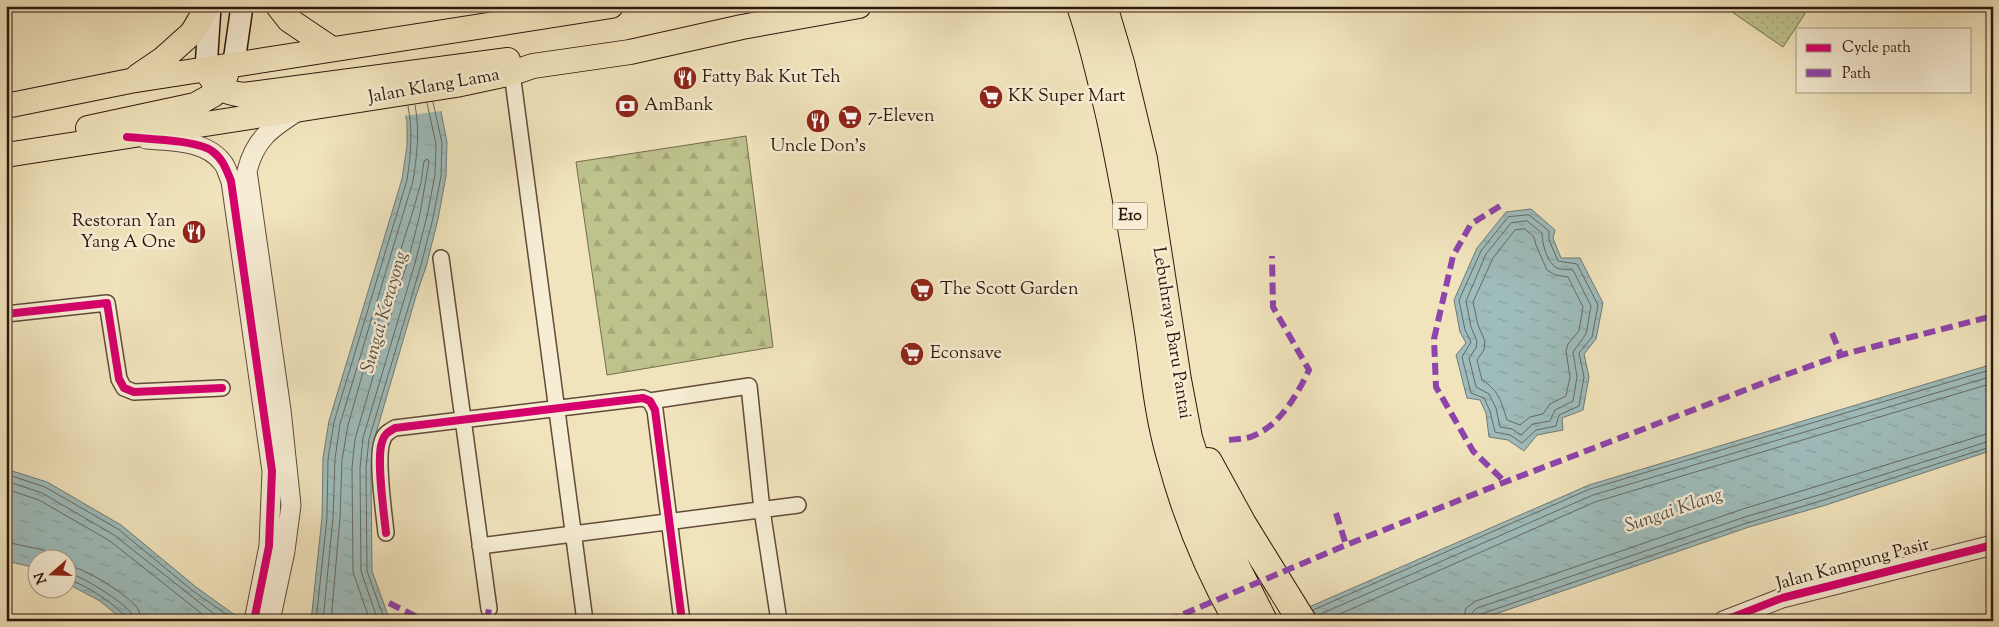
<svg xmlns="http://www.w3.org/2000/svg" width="1999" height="627" font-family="'Sorts Mill Goudy',serif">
	<defs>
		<pattern id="forest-firs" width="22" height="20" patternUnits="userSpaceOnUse" patternTransform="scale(1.25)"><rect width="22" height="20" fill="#bec38e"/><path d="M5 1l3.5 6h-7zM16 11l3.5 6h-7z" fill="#a4a779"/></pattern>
		<pattern id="park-dots" width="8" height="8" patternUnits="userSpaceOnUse" patternTransform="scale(1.25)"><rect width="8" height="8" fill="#bec38e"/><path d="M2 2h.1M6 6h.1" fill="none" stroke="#a4a779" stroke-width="1.8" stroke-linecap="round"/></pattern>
		<pattern id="water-ripples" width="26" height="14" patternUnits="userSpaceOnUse" patternTransform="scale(1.25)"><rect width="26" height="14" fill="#9ebcbb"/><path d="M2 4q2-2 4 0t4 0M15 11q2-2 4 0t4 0" fill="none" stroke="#88a1a0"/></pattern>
	</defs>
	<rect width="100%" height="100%" fill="#f1e4bd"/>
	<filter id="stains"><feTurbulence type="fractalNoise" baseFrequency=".004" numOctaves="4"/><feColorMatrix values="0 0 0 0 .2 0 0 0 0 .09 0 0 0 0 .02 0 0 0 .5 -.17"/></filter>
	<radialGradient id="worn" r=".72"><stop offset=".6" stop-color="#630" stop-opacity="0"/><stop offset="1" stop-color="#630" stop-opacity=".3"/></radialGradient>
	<!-- forest -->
	<path fill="url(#forest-firs)" stroke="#766c4d" d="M 746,136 L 773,347 L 607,375 L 576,162 Z"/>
	<!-- park -->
	<path fill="url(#park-dots)" stroke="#766c4d" d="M 1730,6 L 1810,6 L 1783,47 L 1732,12 Z"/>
	<!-- water -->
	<path fill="url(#water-ripples)" stroke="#727a75" d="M 435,82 L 447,142 L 446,176 L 438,219 L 426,267 L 416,296 L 374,440 L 371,468 L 372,571 L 390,621 L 311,621 L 322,517 L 323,458 L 329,421 L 402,179 L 407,146 L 407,122 L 399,84 Z
		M 1531,209 L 1555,230 L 1553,238 L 1561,258 L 1580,258 L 1603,303 L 1596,339 L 1584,354 L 1589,377 L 1583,410 L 1562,418 L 1563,430 L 1537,435 L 1524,451 L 1508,440 L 1489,437 L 1486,413 L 1480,400 L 1467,398 L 1456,355 L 1466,343 L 1460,332 L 1454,300 L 1477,248 L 1506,212 Z
		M 1993,364 L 1993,450 L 1826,505 L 1749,527 L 1475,621 L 1277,621 L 1589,485 Z
		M 6,469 L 47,482 L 121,525 L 196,587 L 232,613 L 247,621 L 124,621 L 100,601 L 68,584 L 68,560 L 38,560 L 37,568 L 6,561 Z"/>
	<!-- pier -->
	<path fill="#f1e4bd" d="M 391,6 L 438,6 L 436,20 L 435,53 L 442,111 L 403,116 L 389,32 Z"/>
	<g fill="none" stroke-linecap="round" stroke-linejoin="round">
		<!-- shore -->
		<path stroke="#666964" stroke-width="1" d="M 1529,215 L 1549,231 L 1549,240 L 1558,261 L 1577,264 L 1598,305 L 1592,337 L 1579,353 L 1584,377 L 1579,406 L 1559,415 L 1556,426 L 1536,430 L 1522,443 L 1510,435 L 1495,432 L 1490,411 L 1484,398 L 1471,393 L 1462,357 L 1471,342 L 1465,330 L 1459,300 L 1481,251 L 1508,217 Z
			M 1527,221 L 1542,233 C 1542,243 1547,263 1557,268 C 1562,270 1568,269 1573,270 L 1591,306 L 1586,334 L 1573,352 L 1577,377 L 1573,401 L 1555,410 L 1550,421 L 1533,424 L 1521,435 L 1512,429 L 1500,427 L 1496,408 L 1489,394 L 1476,387 L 1469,358 L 1476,348 L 1477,341 L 1471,327 L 1466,301 L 1486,254 L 1511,223 Z
			M 1525,229 L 1534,237 L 1536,245 L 1547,270 L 1555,275 L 1568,277 L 1583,307 L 1579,331 L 1568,344 L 1566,351 L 1570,377 L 1566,396 L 1550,404 L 1543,414 L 1530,417 L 1520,425 L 1507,420 C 1501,401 1499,391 1482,380 L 1477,360 L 1484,350 L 1485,341 L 1478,325 L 1473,302 L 1493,258 L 1515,230 Z
			M 6,474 L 45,487 L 118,529 L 193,591 L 236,621
			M 6,481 L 42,493 L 114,535 L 223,621
			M 6,489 L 39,500 L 110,541 L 211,621
			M 6,542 L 43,550 L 54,560
			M 68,566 C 82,566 130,596 138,609 C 140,613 140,617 141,621
			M 68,573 C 79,574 125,603 131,613 C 133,616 133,617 133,621
			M 68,580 C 80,581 125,609 127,621
			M 1313,610 L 1590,489 L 1993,369
			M 1316,616 L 1593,495 L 1993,376
			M 316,621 L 327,518 L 328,459 L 334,422 L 407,180 C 411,154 413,131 408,106
			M 323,621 L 333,518 L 335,459 L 340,424 L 413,181 C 417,155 420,131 415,105
			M 331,621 L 340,518 L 342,460 L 348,425 L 369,351 L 412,214 L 421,183 L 424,161 L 427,159 L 429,161 L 420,214 L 408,261 L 398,291 L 355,439 L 352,468 L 353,572 L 370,621
			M 378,621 L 361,571 L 360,468 L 363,438 L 415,263 L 427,216 L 435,175 L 436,144 L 427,103
			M 385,621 L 367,571 L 366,468 L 369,439 L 421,265 L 433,218 L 441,176 L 442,143 L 433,102
			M 1324,621 L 1595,502 L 1993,383
			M 1463,621 L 1466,608 L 1476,601 L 1743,509 L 1993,432
			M 1470,621 L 1472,613 L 1477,608 L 1516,595 L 1745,517 L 1822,494 L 1993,440
			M 1477,621 L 1477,616 L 1481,614 L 1747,523 L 1824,500 L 1993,446"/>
		<!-- minor casing -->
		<g stroke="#604a38" stroke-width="18">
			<path id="minor" d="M 512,73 L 585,621
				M 441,258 L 489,609
				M 6,314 L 107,303 L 119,379 L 124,388 L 134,392 L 222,388
				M 650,401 L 749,386 L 762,510 L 779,621
				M 386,533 C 384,513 376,459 382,442 C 384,434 388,432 395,428 L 643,398 L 650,401 L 655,410 L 682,621
				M 480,546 L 798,505"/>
		</g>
		<!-- tertiary casing -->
		<g stroke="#604a38" stroke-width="21">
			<path id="tertiary" d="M 146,139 C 172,141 206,140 223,163 C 227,168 228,175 231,181 L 272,471 L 269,546 L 254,621
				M 270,621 L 285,551 L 291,505 L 281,410 L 247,171 C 255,139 271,128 298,111
				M 1723,621 L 1782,598 L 1993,545"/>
		</g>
		<!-- secondary casing -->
		<g stroke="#2f160c" stroke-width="24">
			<path id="secondary" d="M 232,65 L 235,55 L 242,6
				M 206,69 L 210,6"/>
		</g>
		<!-- primary casing -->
		<g stroke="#2f160c" stroke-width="26">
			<path id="primary" d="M 278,6 L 289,20 L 332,49
				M 206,69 C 215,88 222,92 243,95 L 508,60
				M 138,76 L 163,59 L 192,33 L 208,6
				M 6,106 L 130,81 L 611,6
				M 88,128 L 195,105 L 213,95 L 219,88 L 226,75
				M 6,155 L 456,85 L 512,73 L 533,66 L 630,52 L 742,27 L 859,6"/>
		</g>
		<!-- motorway casing -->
		<g stroke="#2f160c" stroke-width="30">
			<path id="motorway" d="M 1081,6 C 1094,43 1102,81 1111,119 C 1126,189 1138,260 1149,331 C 1155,373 1159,416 1171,457 C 1186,514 1209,570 1238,621
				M 1103,6 L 1120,63 L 1143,159 L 1177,380 L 1188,438 L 1211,510 L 1231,558 L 1263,621
				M 1208,462 L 1242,524 L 1302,621"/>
		</g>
		<!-- minor -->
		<use href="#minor" stroke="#f6edd4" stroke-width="15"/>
		<!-- tertiary -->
		<use href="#tertiary" stroke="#f6edd4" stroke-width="19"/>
		<!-- secondary -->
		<use href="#secondary" stroke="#f6edd4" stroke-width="21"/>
		<!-- primary -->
		<use href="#primary" stroke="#f1e4bd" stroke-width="24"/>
		<!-- motorway -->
		<use href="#motorway" stroke="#f1e4bd" stroke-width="28"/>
		<!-- quiet -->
		<path stroke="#8e44ad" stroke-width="6" stroke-dasharray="12 6" stroke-linecap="butt" d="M 1500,206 L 1471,224 L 1453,256 L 1434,339 L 1436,387 L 1473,451 L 1505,482
			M 1832,333 L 1841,355
			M 1229,440 C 1237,439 1246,439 1253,436 C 1280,425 1297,395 1309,370 L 1273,307 L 1272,256
			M 1336,513 L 1346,545
			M 389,603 L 425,621
			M 488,621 L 487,619 L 489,609
			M 1167,621 L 1346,545 L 1505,482 L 1774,379 L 1841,355 L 1993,316"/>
		<!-- cycleway casing -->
		<g stroke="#f6edd4" stroke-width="11">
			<path id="cycleway" d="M 127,137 C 147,139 197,140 212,151 C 223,159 226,169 231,181 L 272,471 L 269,546 L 254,621
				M 6,314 L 107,303 L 119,379 L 124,388 L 134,392 L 222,388
				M 386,533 C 384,513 376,459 382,442 C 384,434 388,432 395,428 L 643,398 L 650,401 L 655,410 L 682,621
				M 1723,621 L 1782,598 L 1993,545"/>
		</g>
		<!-- cycleway -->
		<use href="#cycleway" stroke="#d6006c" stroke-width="8"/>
	</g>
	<!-- icons -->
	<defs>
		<g id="restaurant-disc" transform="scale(1.25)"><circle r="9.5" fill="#8f2418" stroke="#f6edd4"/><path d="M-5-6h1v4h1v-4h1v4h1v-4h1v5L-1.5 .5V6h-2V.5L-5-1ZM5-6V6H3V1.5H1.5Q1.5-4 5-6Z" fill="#fff"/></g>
		<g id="supermarket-disc" transform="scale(1.25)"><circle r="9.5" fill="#8f2418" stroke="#f6edd4"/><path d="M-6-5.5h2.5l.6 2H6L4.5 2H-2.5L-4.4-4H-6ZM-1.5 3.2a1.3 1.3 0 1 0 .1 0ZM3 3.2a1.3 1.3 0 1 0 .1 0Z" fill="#fff"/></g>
		<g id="bank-disc" transform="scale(1.25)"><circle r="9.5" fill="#8f2418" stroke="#f6edd4"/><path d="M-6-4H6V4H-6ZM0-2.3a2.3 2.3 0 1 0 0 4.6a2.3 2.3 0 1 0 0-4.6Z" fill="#fff"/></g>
	</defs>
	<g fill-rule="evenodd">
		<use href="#restaurant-disc" x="685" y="78"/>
		<use href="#supermarket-disc" x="991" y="97"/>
		<use href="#bank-disc" x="627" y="106"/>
		<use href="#supermarket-disc" x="850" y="117"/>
		<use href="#restaurant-disc" x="818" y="121"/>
		<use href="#restaurant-disc" x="194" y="232"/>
		<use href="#supermarket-disc" x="922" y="290"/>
		<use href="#supermarket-disc" x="912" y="354"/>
	</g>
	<g text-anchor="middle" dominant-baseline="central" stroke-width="5" stroke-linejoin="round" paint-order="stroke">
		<!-- shield labels -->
		<rect fill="#f6edd4" stroke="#6b5648" stroke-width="1" x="1112.5" y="202.5" width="35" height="27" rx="4"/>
		<g font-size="16" font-weight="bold" fill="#2f160c">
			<text x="1130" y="216">E10</text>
		</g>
		<!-- poi labels -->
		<g font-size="18" fill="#2f160c" stroke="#f6edd4" text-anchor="start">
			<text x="702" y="78">Fatty Bak Kut Teh</text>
			<text x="1008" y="97">KK Super Mart</text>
			<text x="644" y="106">AmBank</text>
			<text x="868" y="117">7-Eleven</text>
			<text x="818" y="147" text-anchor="middle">Uncle Don's</text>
			<text x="176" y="222" text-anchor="end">Restoran Yan<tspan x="176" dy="21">Yang A One</tspan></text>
			<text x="940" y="290">The Scott Garden</text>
			<text x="930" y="354">Econsave</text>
		</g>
		<!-- street labels -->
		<g font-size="18" fill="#2f160c" stroke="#f6edd4">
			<text transform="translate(434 87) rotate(-10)">Jalan Klang Lama</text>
			<text transform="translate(1171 333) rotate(81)">Lebuhraya Baru Pantai</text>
			<text transform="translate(1853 565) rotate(-15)">Jalan Kampung Pasir</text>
		</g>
		<!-- water labels -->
		<g font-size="19" font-style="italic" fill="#565049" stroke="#f6edd4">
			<text transform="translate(385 312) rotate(-74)">Sungai Kerayong</text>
			<text transform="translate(1674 511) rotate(-19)">Sungai Klang</text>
		</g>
	</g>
	<!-- margin -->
	<rect width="1999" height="627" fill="none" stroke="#f1e4bd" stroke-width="25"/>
	<rect x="8" y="8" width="1984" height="612" fill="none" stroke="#2f160c" stroke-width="2.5"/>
	<rect x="12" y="12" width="1974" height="602" fill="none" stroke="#2f160c"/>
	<!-- legend -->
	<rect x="1796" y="28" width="175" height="65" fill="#f6edd4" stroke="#a69784"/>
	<rect x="1806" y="44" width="25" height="8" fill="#d6006c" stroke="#a69784"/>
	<text x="1842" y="52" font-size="15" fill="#2f160c">Cycle path</text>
	<rect x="1806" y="69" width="25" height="8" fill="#8e44ad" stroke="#a69784"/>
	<text x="1842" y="78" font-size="15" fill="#2f160c">Path</text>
	<!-- north arrow -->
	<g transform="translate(52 574) rotate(250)"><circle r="24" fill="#f6edd4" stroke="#a69784"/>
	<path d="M0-4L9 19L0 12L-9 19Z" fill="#8f2418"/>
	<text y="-8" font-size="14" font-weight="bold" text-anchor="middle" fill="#2f160c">N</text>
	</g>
	<rect width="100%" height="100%" filter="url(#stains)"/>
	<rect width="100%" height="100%" fill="url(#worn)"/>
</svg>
